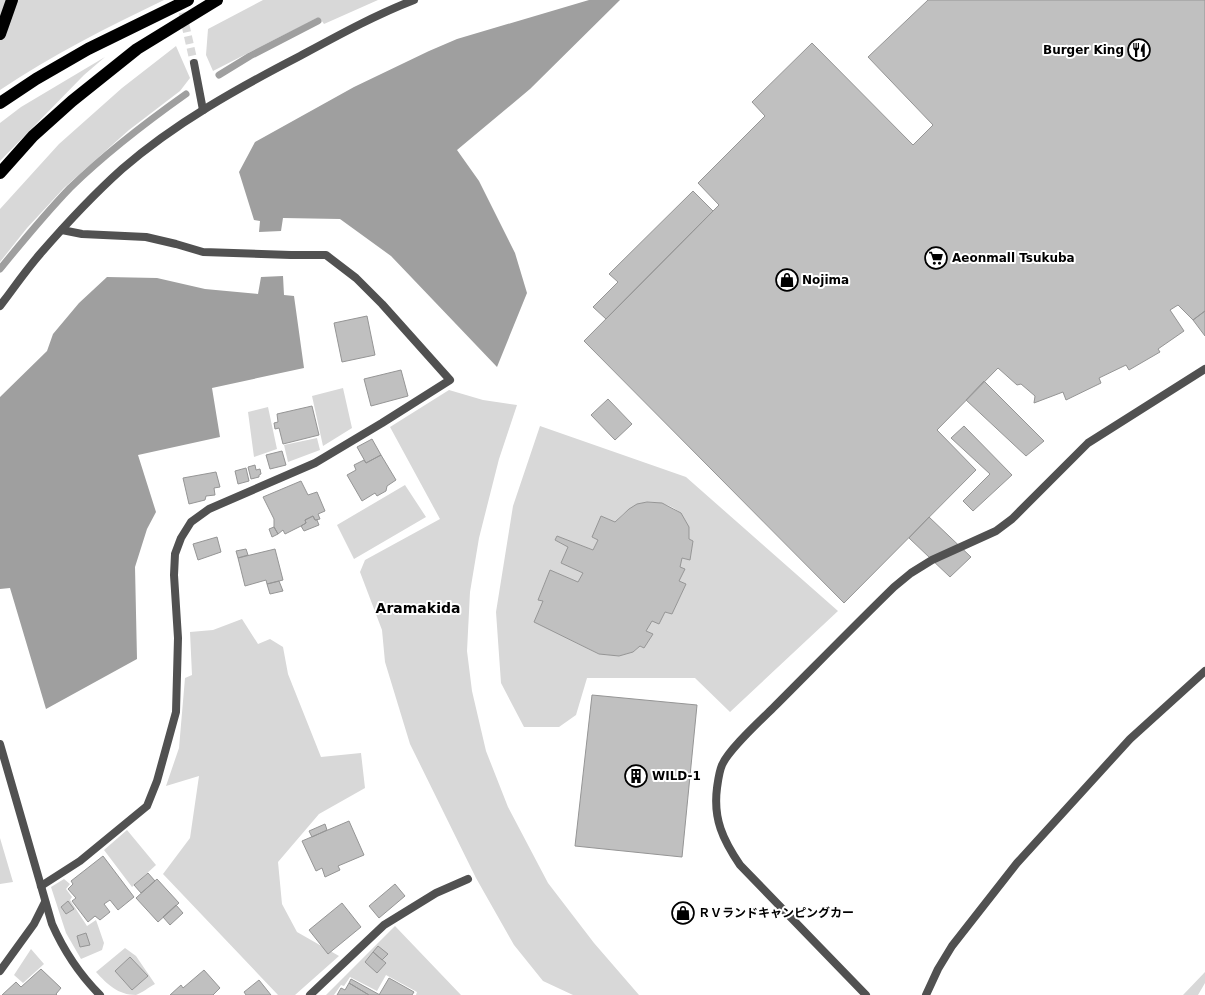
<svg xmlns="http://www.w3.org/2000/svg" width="1205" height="995" font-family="'DejaVu Sans','Noto Sans JP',sans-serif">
	<rect width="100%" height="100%" fill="#fff"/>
	<!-- green -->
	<path fill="#d8d8d8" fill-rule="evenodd" d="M 0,0 L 164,0 C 108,27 52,55 0,90 Z
		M 263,0 L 378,0 L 324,24 L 319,17 L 213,71 L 206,55 L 208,29 Z
		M 176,46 L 190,78 L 180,91 L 129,130 L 64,188 L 27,228 L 0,262 L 0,209 L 59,144 L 122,88 Z
		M 105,57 L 84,75 L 0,161 L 0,123 L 21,107 Z
		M 343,388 L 352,428 L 323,446 L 312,396 Z
		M 449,390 L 483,400 L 517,405 L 499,459 L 479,538 L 470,592 L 467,651 L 472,691 L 486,751 L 508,807 L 548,883 L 594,943 L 639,995 L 573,995 L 543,981 L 514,945 L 476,878 L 410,744 L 385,662 L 382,630 L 360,572 L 365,560 L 440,519 L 390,427 Z
		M 268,407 L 277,449 L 254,457 L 248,412 Z
		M 540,426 L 686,477 L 838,611 L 730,712 L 695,678 L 587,678 L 576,715 L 559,727 L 524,727 L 501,683 L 496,612 L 513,506 ZM 647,502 C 672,502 689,513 689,539 L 693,541 L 690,560 L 682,558 L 680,567 L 685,569 L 679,581 L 686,584 L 672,614 L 665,612 L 652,621 L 646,631 L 653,634 L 644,648 L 640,646 L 633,652 L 619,656 L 599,654 L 534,622 L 543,601 L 538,600 L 550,570 L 578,582 L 583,573 L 561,563 L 568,547 L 555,540 L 557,536 L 593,550 L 598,540 L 592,537 L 601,516 L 615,522 C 625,511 633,505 647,502 Z
		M 317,438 L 320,450 L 288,462 L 284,445 Z
		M 405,485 L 426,517 L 354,559 L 337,525 Z
		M 242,619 L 258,644 L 270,639 L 283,647 L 288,674 L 321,757 L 361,753 L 365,788 L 319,814 L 278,862 L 282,904 L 297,932 L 339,956 L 295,995 L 278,995 L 163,874 L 190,838 L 199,776 L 166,786 L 179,748 L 185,678 L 192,675 L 190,632 L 213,630 Z
		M 127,830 L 156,865 L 132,887 L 104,850 Z
		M 0,838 L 13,882 L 0,884 Z
		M 64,879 L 70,884 L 66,889 L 72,897 L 70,900 L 87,926 L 96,920 L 104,943 L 102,950 L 81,959 L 66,933 L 51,887 Z
		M 395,926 L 461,995 L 416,995 L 417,992 L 386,975 L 377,991 L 350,977 L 344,986 L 341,985 L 334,995 L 326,995 Z
		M 125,948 L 136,956 L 155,984 C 149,987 142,993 136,995 C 118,995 107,984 96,972 Z
		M 31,949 L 44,964 L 23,983 L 14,975 Z
		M 1205,972 L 1205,983 L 1198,995 L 1183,995 Z"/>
	<!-- water -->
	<path fill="#9f9f9f" d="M 589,0 L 620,0 L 530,89 L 457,150 L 479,181 L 515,253 L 527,293 L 497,367 L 391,256 L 340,219 L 283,218 L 281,231 L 259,232 L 260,221 L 254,220 L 239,172 L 255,142 L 354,87 L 429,51 L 457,39 Z
		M 283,276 L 284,295 L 294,296 L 304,368 L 212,388 L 220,437 L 138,455 L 156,512 L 147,529 L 135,567 L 137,659 L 46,709 L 10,588 L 0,589 L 0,397 L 47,351 L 53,334 L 79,303 L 107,277 L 157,278 L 205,289 L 258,294 L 261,277 Z"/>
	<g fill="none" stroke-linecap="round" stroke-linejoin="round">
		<!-- stream -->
		<path stroke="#9f9f9f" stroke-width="7" d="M 219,75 L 250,56 L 318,21
			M 0,269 C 22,242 45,214 70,188 C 106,153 145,123 186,94"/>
	</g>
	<!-- building -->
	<path fill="#c0c0c0" stroke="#959595" d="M 928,0 L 1205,0 L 1205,311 L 1193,320 L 1178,305 L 1170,310 L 1184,331 L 1158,349 L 1160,352 L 1129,370 L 1126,365 L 1099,378 L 1101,383 L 1066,400 L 1063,392 L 1034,403 L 1035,396 L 1021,384 L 1017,385 L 998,368 L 937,430 L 976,470 L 844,603 L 584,341 L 719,205 L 698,183 L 765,116 L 752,102 L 812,43 L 913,145 L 933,125 L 868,57 Z
		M 693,191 L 713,211 L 606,319 L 593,307 L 618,282 L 609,274 Z
		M 1205,311 L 1205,336 L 1193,320 Z
		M 367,316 L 375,355 L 342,362 L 334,323 Z
		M 401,370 L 408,396 L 371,406 L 364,379 Z
		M 984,381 L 1044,441 L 1026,456 L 966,400 Z
		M 608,399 L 632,424 L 615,440 L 591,415 Z
		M 312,406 L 319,435 L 283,444 L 279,428 L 275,429 L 274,423 L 278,422 L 277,414 Z
		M 964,426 L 1012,475 L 973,511 L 963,501 L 990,474 L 951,438 Z
		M 372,439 L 381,455 L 366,463 L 357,447 Z
		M 282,451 L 286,465 L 270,469 L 266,455 Z
		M 381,455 L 396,480 L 387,486 L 386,491 L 377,496 L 375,493 L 362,501 L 347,475 L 356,470 L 354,465 L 364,460 L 366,463 Z
		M 255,465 L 256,470 L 260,469 L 261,474 L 259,475 L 259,477 L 251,479 L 248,467 Z
		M 246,468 L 249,481 L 238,484 L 235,471 Z
		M 216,472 L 220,487 L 214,488 L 215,495 L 206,496 L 205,500 L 189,504 L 183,478 Z
		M 301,481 L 308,495 L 317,492 L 325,511 L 318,514 L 320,519 L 315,520 L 313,516 L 305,520 L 306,523 L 301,526 L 285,534 L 283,530 L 278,534 L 274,527 L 274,519 L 263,497 Z
		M 647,502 L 662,503 L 681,513 L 689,527 L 689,539 L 693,541 L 690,560 L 682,558 L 680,567 L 685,569 L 679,581 L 686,584 L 672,614 L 665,612 L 659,624 L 652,621 L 646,631 L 653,634 L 644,648 L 640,646 L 633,652 L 619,656 L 599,654 L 534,622 L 543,601 L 538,600 L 550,570 L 578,582 L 583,573 L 561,563 L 568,547 L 555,540 L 557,536 L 593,550 L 598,540 L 592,537 L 601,516 L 615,522 L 629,509 L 637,504 Z
		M 313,516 L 315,520 L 317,520 L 319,525 L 304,531 L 301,526 L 306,523 L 305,520 Z
		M 929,517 L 971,557 L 950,577 L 909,538 Z
		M 274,527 L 278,534 L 272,537 L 269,529 Z
		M 217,537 L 221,552 L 198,560 L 193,544 Z
		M 246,549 L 248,555 L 238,558 L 236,551 Z
		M 275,549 L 283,580 L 267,584 L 266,580 L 245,586 L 238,558 Z
		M 279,581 L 283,591 L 270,594 L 267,584 Z
		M 592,695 L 697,705 L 682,857 L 575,846 Z
		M 349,821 L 364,855 L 338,866 L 340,870 L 325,877 L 322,868 L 316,871 L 302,841 Z
		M 325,824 L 327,830 L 312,837 L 309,831 Z
		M 103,856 L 134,897 L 118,910 L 110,900 L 104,904 L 110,912 L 100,920 L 95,916 L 88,922 L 72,901 L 76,898 L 68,889 L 73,884 L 71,881 Z
		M 148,873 L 155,881 L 141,893 L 134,885 Z
		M 157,879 L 179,903 L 158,922 L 136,898 Z
		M 395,884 L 405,896 L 379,918 L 369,906 Z
		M 68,901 L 74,909 L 66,914 L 61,907 Z
		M 342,903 L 361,927 L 328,954 L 309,930 Z
		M 176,905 L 183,913 L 170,925 L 163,917 Z
		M 86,933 L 90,945 L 80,947 L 77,936 Z
		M 378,946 L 388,954 L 382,960 L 373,952 Z
		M 373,952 L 386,963 L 377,973 L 365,962 Z
		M 130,957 L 148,976 L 132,990 L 115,971 Z
		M 41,969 L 61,988 L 56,994 L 57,995 L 2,995 L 16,982 L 21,987 Z
		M 204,970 L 220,988 L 213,995 L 170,995 L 181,985 L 183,988 Z
		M 389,978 L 414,992 L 412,995 L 379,995 Z
		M 351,979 L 380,995 L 369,995 L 349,983 Z
		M 259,980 L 271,995 L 246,995 L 244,992 Z
		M 349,983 L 369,995 L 337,995 L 341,988 L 345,990 Z"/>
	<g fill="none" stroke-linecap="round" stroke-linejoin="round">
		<!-- minor-tunnel -->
		<path stroke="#d9d9d9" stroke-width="8" stroke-dasharray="8 4" stroke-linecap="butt" d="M 180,1 L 194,63"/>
		<!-- service -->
		<path stroke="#515151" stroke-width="8" d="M 866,995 L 740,865 C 723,840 713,819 717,788 C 718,781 719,772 722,765 C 729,749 760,721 773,708 C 813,668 853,627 894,587 L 911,573 L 932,560 L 996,531 L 1012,519 L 1088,443 L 1205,369
			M 926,995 L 938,969 L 952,946 L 1017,863 L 1130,739 L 1205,671"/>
		<!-- minor -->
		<path stroke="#515151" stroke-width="8" d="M 194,63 L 203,110
			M 41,886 L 80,861 L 147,806 L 157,781 L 176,712 L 178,638 L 174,575 L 175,554 L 181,538 L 191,522 L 209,509 L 315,463 L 382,423 L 450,380 L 382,304 L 356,278 L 326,255 L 291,255 L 203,252 L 176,244 L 146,237 L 82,234 L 62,230
			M 0,971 L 34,924 L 45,902
			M 310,995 L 384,925 L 436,893 L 468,879"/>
		<!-- tertiary -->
		<path stroke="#515151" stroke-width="8" d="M 0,306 C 13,289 26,270 40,254 C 66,224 93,195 122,169 C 175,123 238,88 300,56 C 337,36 375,15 414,0
			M 0,744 L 52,924 C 64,951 79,974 100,995"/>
		<!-- motorway -->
		<path stroke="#000" stroke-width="12" d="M 0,34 L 12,0
			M 0,103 L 36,79 L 88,49 L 188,0
			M 0,173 L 33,136 L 72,101 L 137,49 L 217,0"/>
	</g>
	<!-- icons -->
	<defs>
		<g id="restaurant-ring" transform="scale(1.15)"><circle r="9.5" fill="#fff" stroke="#000" stroke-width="1.5"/><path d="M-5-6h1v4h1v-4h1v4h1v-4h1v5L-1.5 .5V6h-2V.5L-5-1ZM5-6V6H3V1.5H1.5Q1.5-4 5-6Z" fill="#000"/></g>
		<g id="supermarket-ring" transform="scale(1.15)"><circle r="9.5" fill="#fff" stroke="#000" stroke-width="1.5"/><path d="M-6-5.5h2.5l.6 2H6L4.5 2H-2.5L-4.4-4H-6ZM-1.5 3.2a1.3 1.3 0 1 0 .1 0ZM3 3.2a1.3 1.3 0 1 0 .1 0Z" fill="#000"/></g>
		<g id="shop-ring" transform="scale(1.15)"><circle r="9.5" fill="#fff" stroke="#000" stroke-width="1.5"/><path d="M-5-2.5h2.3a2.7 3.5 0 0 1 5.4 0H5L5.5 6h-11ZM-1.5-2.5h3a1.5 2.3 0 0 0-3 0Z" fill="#000"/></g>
		<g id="building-ring" transform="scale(1.15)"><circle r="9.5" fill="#fff" stroke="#000" stroke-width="1.5"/><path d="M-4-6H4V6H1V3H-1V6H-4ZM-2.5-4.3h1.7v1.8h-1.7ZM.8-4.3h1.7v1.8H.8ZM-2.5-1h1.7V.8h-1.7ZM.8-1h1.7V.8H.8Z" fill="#000"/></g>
	</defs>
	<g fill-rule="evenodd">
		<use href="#restaurant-ring" x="1139" y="50"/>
		<use href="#supermarket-ring" x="936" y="258"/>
		<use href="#shop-ring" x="787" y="280"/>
		<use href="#building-ring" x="636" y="776"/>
		<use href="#shop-ring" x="683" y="913"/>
	</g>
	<g text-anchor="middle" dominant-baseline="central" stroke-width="4" stroke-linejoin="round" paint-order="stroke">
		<!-- poi labels -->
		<g font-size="12" font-weight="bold" fill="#000" stroke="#fff" text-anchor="start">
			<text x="1124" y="50" text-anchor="end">Burger King</text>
			<text x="952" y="258">Aeonmall Tsukuba</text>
			<text x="802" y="280">Nojima</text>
			<text x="652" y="776">WILD-1</text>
			<text x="698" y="913">ＲＶランドキャンピングカー</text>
		</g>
		<!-- quarter labels -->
		<g font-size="14" font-weight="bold" fill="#000" stroke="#fff">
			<text x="418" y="608">Aramakida</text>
		</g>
	</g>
</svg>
